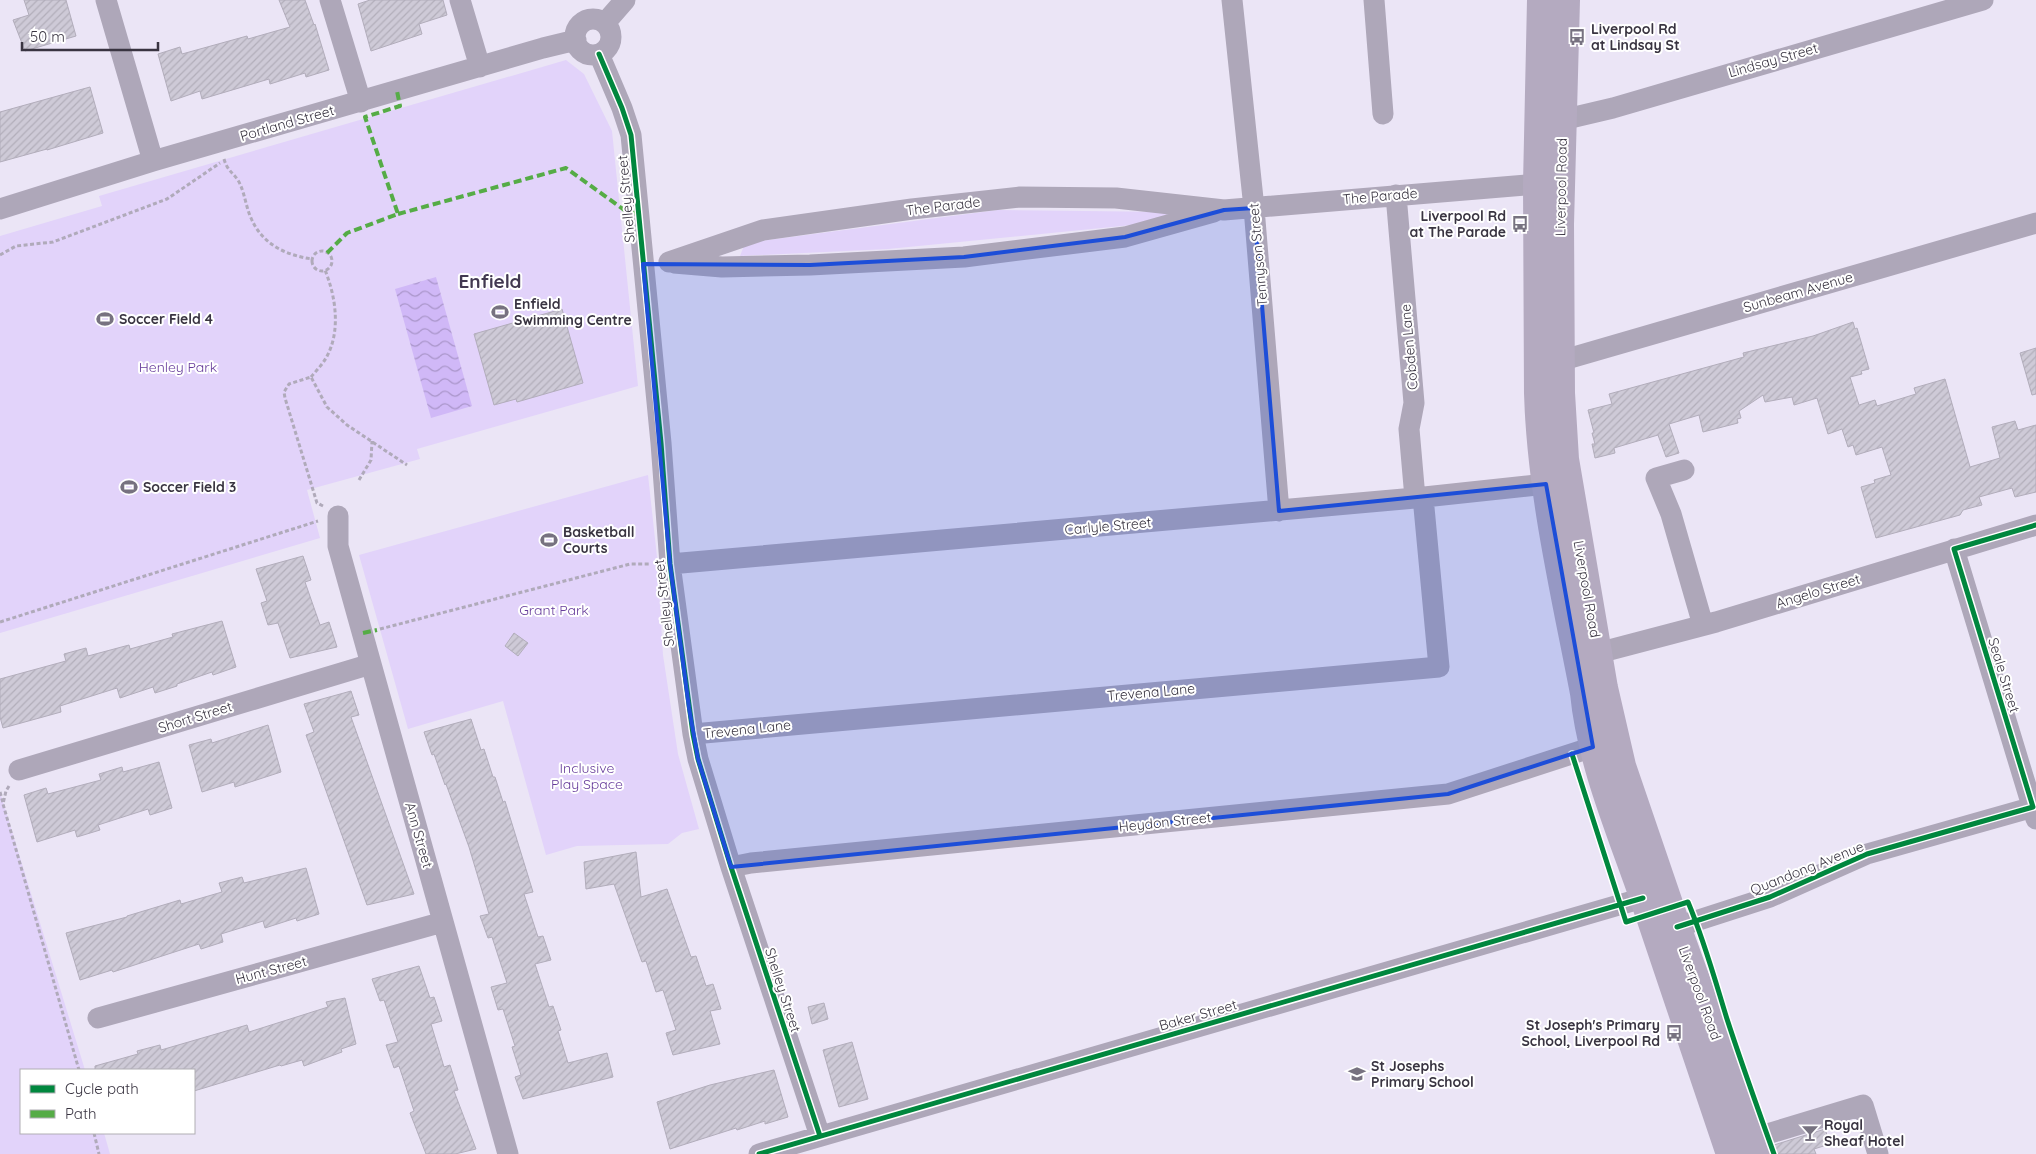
<svg xmlns="http://www.w3.org/2000/svg" width="2036" height="1154" font-family="Quicksand,sans-serif">
	<defs>
		<pattern id="water-waves" width="16" height="10" patternUnits="userSpaceOnUse" patternTransform="scale(1.25)"><rect width="16" height="10" fill="#d0b8f7"/><path d="M0 5q4-4 8 0t8 0" fill="none" stroke="#aa96ca"/></pattern>
		<pattern id="building-hatch" width="6" height="6" patternUnits="userSpaceOnUse" patternTransform="scale(1.25)"><rect width="6" height="6" fill="#cecad7"/><path d="M-1 1l2-2M0 6l6-6M5 7l2-2" fill="none" stroke="#b2aeba"/></pattern>
	</defs>
	<rect width="100%" height="100%" fill="#ebe5f6"/>
	<!-- green -->
	<path fill="#e2d3fa" d="M 566,60 L 584,74 L 612,131 L 638,386 L 417,449 L 420,459 L 307,490 L 320,538 L 0,633 L 0,236 L 102,206 L 99,196 Z
		M 998,210 L 1173,212 L 1168,216 L 1132,225 L 888,249 L 740,256 L 745,243 Z
		M 648,475 L 657,557 L 663,655 L 678,754 L 699,829 L 682,833 L 668,844 L 577,846 L 546,855 L 503,701 L 408,729 L 359,555 Z
		M 0,792 L 85,1070 L 21,1070 L 21,1133 L 104,1133 L 110,1154 L 0,1154 Z"/>
	<!-- water -->
	<path fill="url(#water-waves)" d="M 436,277 L 472,406 L 431,418 L 395,289 Z"/>
	<!-- building -->
	<path fill="url(#building-hatch)" stroke="#b2adbb" d="M 24,0 L 66,0 L 76,36 L 25,51 L 13,20 L 29,15 Z
		M 279,0 L 305,0 L 314,25 L 315,24 L 329,70 L 306,77 L 305,73 L 270,84 L 269,79 L 202,99 L 200,91 L 171,101 L 158,54 L 180,47 L 182,54 L 247,36 L 248,39 L 290,27 Z
		M 370,0 L 443,0 L 447,15 L 419,24 L 422,34 L 371,51 L 358,4 Z
		M 90,87 L 103,133 L 47,150 L 47,149 L 0,162 L 0,112 Z
		M 562,309 L 583,383 L 517,402 L 516,399 L 494,405 L 474,334 Z
		M 1853,322 L 1855,329 L 1857,328 L 1869,369 L 1861,371 L 1862,374 L 1850,377 L 1859,405 L 1875,400 L 1877,406 L 1916,394 L 1914,388 L 1945,379 L 1970,467 L 2000,458 L 1992,427 L 2015,421 L 2018,430 L 2036,425 L 2036,492 L 2015,497 L 2012,488 L 1979,497 L 1982,505 L 1963,510 L 1960,515 L 1876,538 L 1861,487 L 1875,483 L 1874,480 L 1891,475 L 1882,447 L 1856,455 L 1853,445 L 1848,447 L 1842,429 L 1828,434 L 1817,398 L 1794,405 L 1792,397 L 1765,402 L 1763,395 L 1739,411 L 1741,418 L 1737,419 L 1738,423 L 1703,432 L 1699,415 L 1669,424 L 1679,453 L 1666,457 L 1658,435 L 1614,448 L 1615,453 L 1595,458 L 1592,444 L 1595,444 L 1592,433 L 1594,433 L 1588,410 L 1612,404 L 1609,394 L 1744,357 L 1743,353 L 1813,336 Z
		M 2036,348 L 2036,394 L 2032,395 L 2020,353 Z
		M 303,556 L 311,580 L 305,582 L 320,625 L 329,622 L 337,647 L 290,658 L 278,623 L 268,625 L 261,603 L 267,601 L 256,569 Z
		M 222,621 L 236,667 L 213,675 L 212,672 L 177,684 L 177,686 L 155,693 L 153,687 L 120,698 L 117,688 L 60,706 L 61,712 L 3,728 L 0,717 L 0,679 L 66,661 L 64,654 L 86,648 L 88,656 L 129,645 L 130,649 L 173,637 L 172,634 Z
		M 514,633 L 528,643 L 518,656 L 505,646 Z
		M 351,691 L 359,715 L 351,717 L 414,894 L 367,905 L 306,735 L 314,732 L 304,704 Z
		M 471,719 L 481,750 L 484,749 L 493,777 L 495,777 L 503,802 L 505,801 L 533,892 L 524,894 L 538,937 L 543,936 L 551,960 L 535,964 L 549,1007 L 553,1006 L 561,1030 L 558,1031 L 568,1063 L 607,1053 L 613,1077 L 523,1099 L 515,1077 L 521,1075 L 512,1047 L 515,1046 L 503,1009 L 498,1010 L 491,987 L 507,983 L 492,937 L 488,938 L 480,916 L 489,914 L 469,847 L 446,784 L 445,785 L 434,754 L 432,755 L 424,732 Z
		M 268,725 L 281,772 L 235,787 L 234,782 L 202,792 L 189,745 L 211,739 L 212,743 Z
		M 159,762 L 172,808 L 150,815 L 148,809 L 98,825 L 100,830 L 77,837 L 75,830 L 37,842 L 24,795 L 46,788 L 48,794 L 101,780 L 99,774 L 122,767 L 123,772 Z
		M 636,852 L 641,897 L 667,889 L 691,957 L 696,956 L 706,986 L 713,984 L 721,1009 L 710,1011 L 720,1044 L 673,1055 L 666,1033 L 676,1030 L 663,990 L 656,992 L 646,961 L 642,962 L 614,884 L 586,889 L 584,862 Z
		M 306,868 L 319,914 L 297,921 L 296,918 L 265,928 L 263,921 L 221,934 L 223,942 L 201,949 L 199,944 L 113,972 L 112,970 L 80,980 L 66,933 L 127,917 L 127,916 L 180,900 L 181,904 L 222,892 L 219,883 L 242,877 L 244,883 Z
		M 419,966 L 430,998 L 434,997 L 442,1021 L 431,1024 L 444,1067 L 450,1065 L 458,1090 L 454,1091 L 476,1149 L 455,1154 L 426,1154 L 410,1113 L 414,1111 L 399,1066 L 394,1068 L 386,1045 L 398,1042 L 384,1000 L 380,1001 L 372,979 Z
		M 345,998 L 356,1044 L 341,1049 L 342,1052 L 304,1066 L 302,1060 L 281,1066 L 280,1065 L 194,1091 L 194,1070 L 95,1070 L 95,1066 L 138,1054 L 137,1051 L 160,1045 L 161,1050 L 247,1025 L 249,1032 L 328,1007 L 326,1002 Z
		M 824,1003 L 828,1019 L 812,1024 L 808,1007 Z
		M 852,1042 L 868,1099 L 839,1107 L 823,1050 Z
		M 774,1070 L 788,1117 L 765,1124 L 765,1121 L 737,1130 L 736,1128 L 670,1149 L 657,1102 L 710,1085 Z
		M 1825,1129 L 1830,1144 L 1814,1149 L 1816,1154 L 1777,1154 L 1774,1145 Z"/>
	<g fill="none" stroke-linecap="round" stroke-linejoin="round">
		<!-- path -->
		<path stroke="#b0aaba" stroke-width="3" stroke-dasharray="4 2.5" stroke-linecap="butt" d="M 224,159 C 228,173 235,173 240,184 C 245,195 246,207 251,218 C 262,244 285,255 312,259
			M312 261a10 10 0 1 1 20 0a10 10 0 1 1-20 0Z
			M 0,255 L 16,246 L 53,242 L 167,199 L 220,163
			M 311,377 C 316,371 322,365 326,358 C 341,332 336,297 325,270
			M 359,480 L 371,460 L 372,441
			M 323,506 L 317,503 L 285,398 L 284,392 L 289,384 L 311,377 L 327,407 L 347,425 L 407,465
			M 0,622 L 318,521
			M 380,629 L 630,564 L 651,564
			M 9,786 L 6,791 L 3,804 L 79,1070
			M 0,792 L 3,803
			M 94,1133 L 99,1154"/>
		<!-- minor -->
		<path stroke="#aea7b9" stroke-width="21" d="M 106,0 L 153,161
			M 330,0 L 361,102
			M 460,0 L 480,67
			M 1232,0 L 1254,208 L 1279,511
			M 1374,0 L 1383,114
			M575 37a18 18 0 1 1 36 0a18 18 0 1 1-36 0Z
			M 605,23 L 625,0
			M 599,54 L 622,108 L 631,135 L 661,443 L 670,564 L 693,734 L 698,759 L 731,867 L 820,1136
			M 1562,120 L 1613,108 L 1983,0
			M 1396,195 L 1414,403 L 1409,429 L 1415,498
			M 0,209 L 153,161 L 543,48 L 576,40
			M 669,262 L 763,230 L 912,209 L 1020,197 L 1116,198 L 1224,210 L 1537,184
			M 674,263 L 722,267 L 810,265 L 964,257 L 1125,237 L 1214,212
			M 1560,361 L 2036,223
			M 1684,470 L 1656,478 L 1671,514 L 1703,625
			M 338,516 L 338,546 L 508,1154
			M 1954,549 L 2036,819
			M 670,564 L 1415,498 L 1546,484
			M 1598,653 L 1716,622 L 2036,525
			M 693,734 L 1439,667 L 1423,497
			M 19,770 L 371,664
			M 731,867 L 751,863 L 1448,794 L 1593,747
			M 1677,927 L 1770,897 L 1867,854 L 2033,807
			M 98,1018 L 443,922
			M 1754,1138 L 1863,1105 L 1878,1154
			M 759,1154 L 1643,898"/>
		<!-- highway -->
		<path stroke="#b4aac0" stroke-width="28" d="M 1541,0 L 1537,184 L 1538,393 C 1541,494 1565,594 1584,693 C 1591,764 1621,832 1644,899 C 1673,984 1701,1069 1730,1154
			M 1566,0 L 1560,224 L 1561,393 L 1565,459 L 1604,688 L 1622,766 L 1677,927 L 1759,1154"/>
		<!-- quiet -->
		<path stroke="#55ac46" stroke-width="4" stroke-dasharray="8 4" stroke-linecap="butt" d="M 398,214 L 566,168 L 627,212 L 638,213
			M 327,253 L 347,233 L 398,214 L 365,117 L 400,106 L 397,91
			M 363,633 L 377,630"/>
		<!-- cycleway casing -->
		<g stroke="#fff" stroke-width="8">
			<path id="cycleway" d="M 599,54 L 622,108 L 631,135 L 661,443 L 670,564 L 693,734 L 698,759 L 731,867 L 820,1136
				M 1572,754 L 1626,922 L 1688,902 C 1704,940 1715,980 1727,1019 C 1742,1065 1758,1109 1774,1154
				M 1677,927 L 1770,897 L 1867,854 L 2033,807 L 1954,549 L 2036,525
				M 759,1154 L 1643,898"/>
		</g>
		<!-- cycleway -->
		<use href="#cycleway" stroke="#00873e" stroke-width="5"/>
	</g>
	<!-- marked area -->
	<path fill="#1d4ed8" fill-opacity="0.2" stroke="#1d4ed8" stroke-width="4" stroke-linejoin="round" d="M 1254,208 L 1279,511 L 1546,484 L 1593,747 L 1448,794 L 731,867 L 698,759 L 689,708 L 670,564 L 643,264 L 810,265 L 964,257 L 1125,237 L 1224,210 Z"/>
	<!-- icons -->
	<defs>
		<g id="bus-bare" transform="scale(1.35)"><path d="M-5-6H5V4H4V6H2V4H-2V6H-4V4H-5ZM-3.5-4V0h7V-4ZM-3.5 1.2v1.5H-2V1.2ZM2 1.2v1.5H3.5V1.2Z" fill="#777280" stroke="#fff" stroke-width="2.5" paint-order="stroke"/></g>
		<g id="stadium-bare" transform="scale(1.35)"><path d="M0-5a6.5 5 0 1 0 0 10a6.5 5 0 1 0 0-10ZM-3.5-1.8h7v3.6h-7Z" fill="#777280" stroke="#fff" stroke-width="2.5" paint-order="stroke"/></g>
		<g id="school-bare" transform="scale(1.35)"><path d="M0-5L7-2L0 1L-7-2ZM-4 1L0 2.5L4 1V4Q0 6-4 4Z" fill="#777280" stroke="#fff" stroke-width="2.5" paint-order="stroke"/></g>
		<g id="bar-bare" transform="scale(1.35)"><path d="M-6-5H6L.8 .8V4.5H3.5V6h-7V4.5H-.8V.8Z" fill="#777280" stroke="#fff" stroke-width="2.5" paint-order="stroke"/></g>
	</defs>
	<g fill-rule="evenodd">
		<use href="#bus-bare" x="1577" y="37"/>
		<use href="#bus-bare" x="1520" y="224"/>
		<use href="#stadium-bare" x="500" y="312"/>
		<use href="#stadium-bare" x="105" y="319"/>
		<use href="#stadium-bare" x="129" y="487"/>
		<use href="#stadium-bare" x="549" y="540"/>
		<use href="#bus-bare" x="1674" y="1033"/>
		<use href="#school-bare" x="1357" y="1074"/>
		<use href="#bar-bare" x="1810" y="1133"/>
	</g>
	<g text-anchor="middle" dominant-baseline="central" stroke-width="4" stroke-linejoin="round" paint-order="stroke">
		<!-- poi labels -->
		<g font-size="14" font-weight="bold" fill="#393441" stroke="#fff" text-anchor="start">
			<text x="1591" y="29">Liverpool Rd<tspan x="1591" dy="16">at Lindsay St</tspan></text>
			<text x="1506" y="216" text-anchor="end">Liverpool Rd<tspan x="1506" dy="16">at The Parade</tspan></text>
			<text x="514" y="304">Enfield<tspan x="514" dy="16">Swimming Centre</tspan></text>
			<text x="119" y="319">Soccer Field 4</text>
			<text x="143" y="487">Soccer Field 3</text>
			<text x="563" y="532">Basketball<tspan x="563" dy="16">Courts</tspan></text>
			<text x="1660" y="1025" text-anchor="end">St Joseph's Primary<tspan x="1660" dy="16">School, Liverpool Rd</tspan></text>
			<text x="1371" y="1066">St Josephs<tspan x="1371" dy="16">Primary School</tspan></text>
			<text x="1824" y="1125">Royal<tspan x="1824" dy="16">Sheaf Hotel</tspan></text>
		</g>
		<!-- street labels -->
		<g font-size="14" fill="#393441" stroke="#fff">
			<text transform="translate(1773 60) rotate(-16)">Lindsay Street</text>
			<text transform="translate(287 123) rotate(-16)">Portland Street</text>
			<text transform="translate(1561 187) rotate(-89)">Liverpool Road</text>
			<text transform="translate(1380 196) rotate(-5)">The Parade</text>
			<text transform="translate(626 199) rotate(-95)">Shelley Street</text>
			<text transform="translate(943 206) rotate(-7)">The Parade</text>
			<text transform="translate(1258 255) rotate(-95)">Tennyson Street</text>
			<text transform="translate(1798 292) rotate(-16)">Sunbeam Avenue</text>
			<text transform="translate(1409 347) rotate(-95)">Cobden Lane</text>
			<text transform="translate(1108 526) rotate(-5)">Carlyle Street</text>
			<text transform="translate(1587 589) rotate(80)">Liverpool Road</text>
			<text transform="translate(1818 591) rotate(-17)">Angelo Street</text>
			<text transform="translate(664 603) rotate(-97)">Shelley Street</text>
			<text transform="translate(2004 675) rotate(73)">Seale Street</text>
			<text transform="translate(1151 692) rotate(-5)">Trevena Lane</text>
			<text transform="translate(195 717) rotate(-17)">Short Street</text>
			<text transform="translate(747 729) rotate(-6)">Trevena Lane</text>
			<text transform="translate(1165 822) rotate(-6)">Heydon Street</text>
			<text transform="translate(419 835) rotate(74)">Ann Street</text>
			<text transform="translate(1807 868) rotate(-22)">Quandong Avenue</text>
			<text transform="translate(271 970) rotate(-15)">Hunt Street</text>
			<text transform="translate(783 990) rotate(72)">Shelley Street</text>
			<text transform="translate(1700 993) rotate(70)">Liverpool Road</text>
			<text transform="translate(1198 1015) rotate(-16)">Baker Street</text>
		</g>
		<!-- park labels -->
		<g font-size="14" fill="#663b9a" stroke="#fff">
			<text x="178" y="367">Henley Park</text>
			<text x="554" y="610">Grant Park</text>
			<text x="587" y="768">Inclusive<tspan x="587" dy="16">Play Space</tspan></text>
		</g>
		<!-- district labels -->
		<g font-size="19" font-weight="bold" fill="#423851" stroke="#fff">
			<text x="490" y="281">Enfield</text>
		</g>
	</g>
	<!-- legend -->
	<rect x="20" y="1069" width="175" height="65" fill="#ffffff" stroke="#b0aeb3"/>
	<rect x="30" y="1085" width="25" height="8" fill="#00873e" stroke="#b0aeb3"/>
	<text x="65" y="1094" font-size="15" fill="#393441">Cycle path</text>
	<rect x="30" y="1110" width="25" height="8" fill="#55ac46" stroke="#b0aeb3"/>
	<text x="65" y="1119" font-size="15" fill="#393441">Path</text>
	<!-- scale -->
	<path d="M22 42v8h136v-8" fill="none" stroke="#393441" stroke-width="2.5"/>
	<text x="30" y="42" font-size="15" fill="#393441" stroke="#ffffff" stroke-width="4" paint-order="stroke">50 m</text>
</svg>
